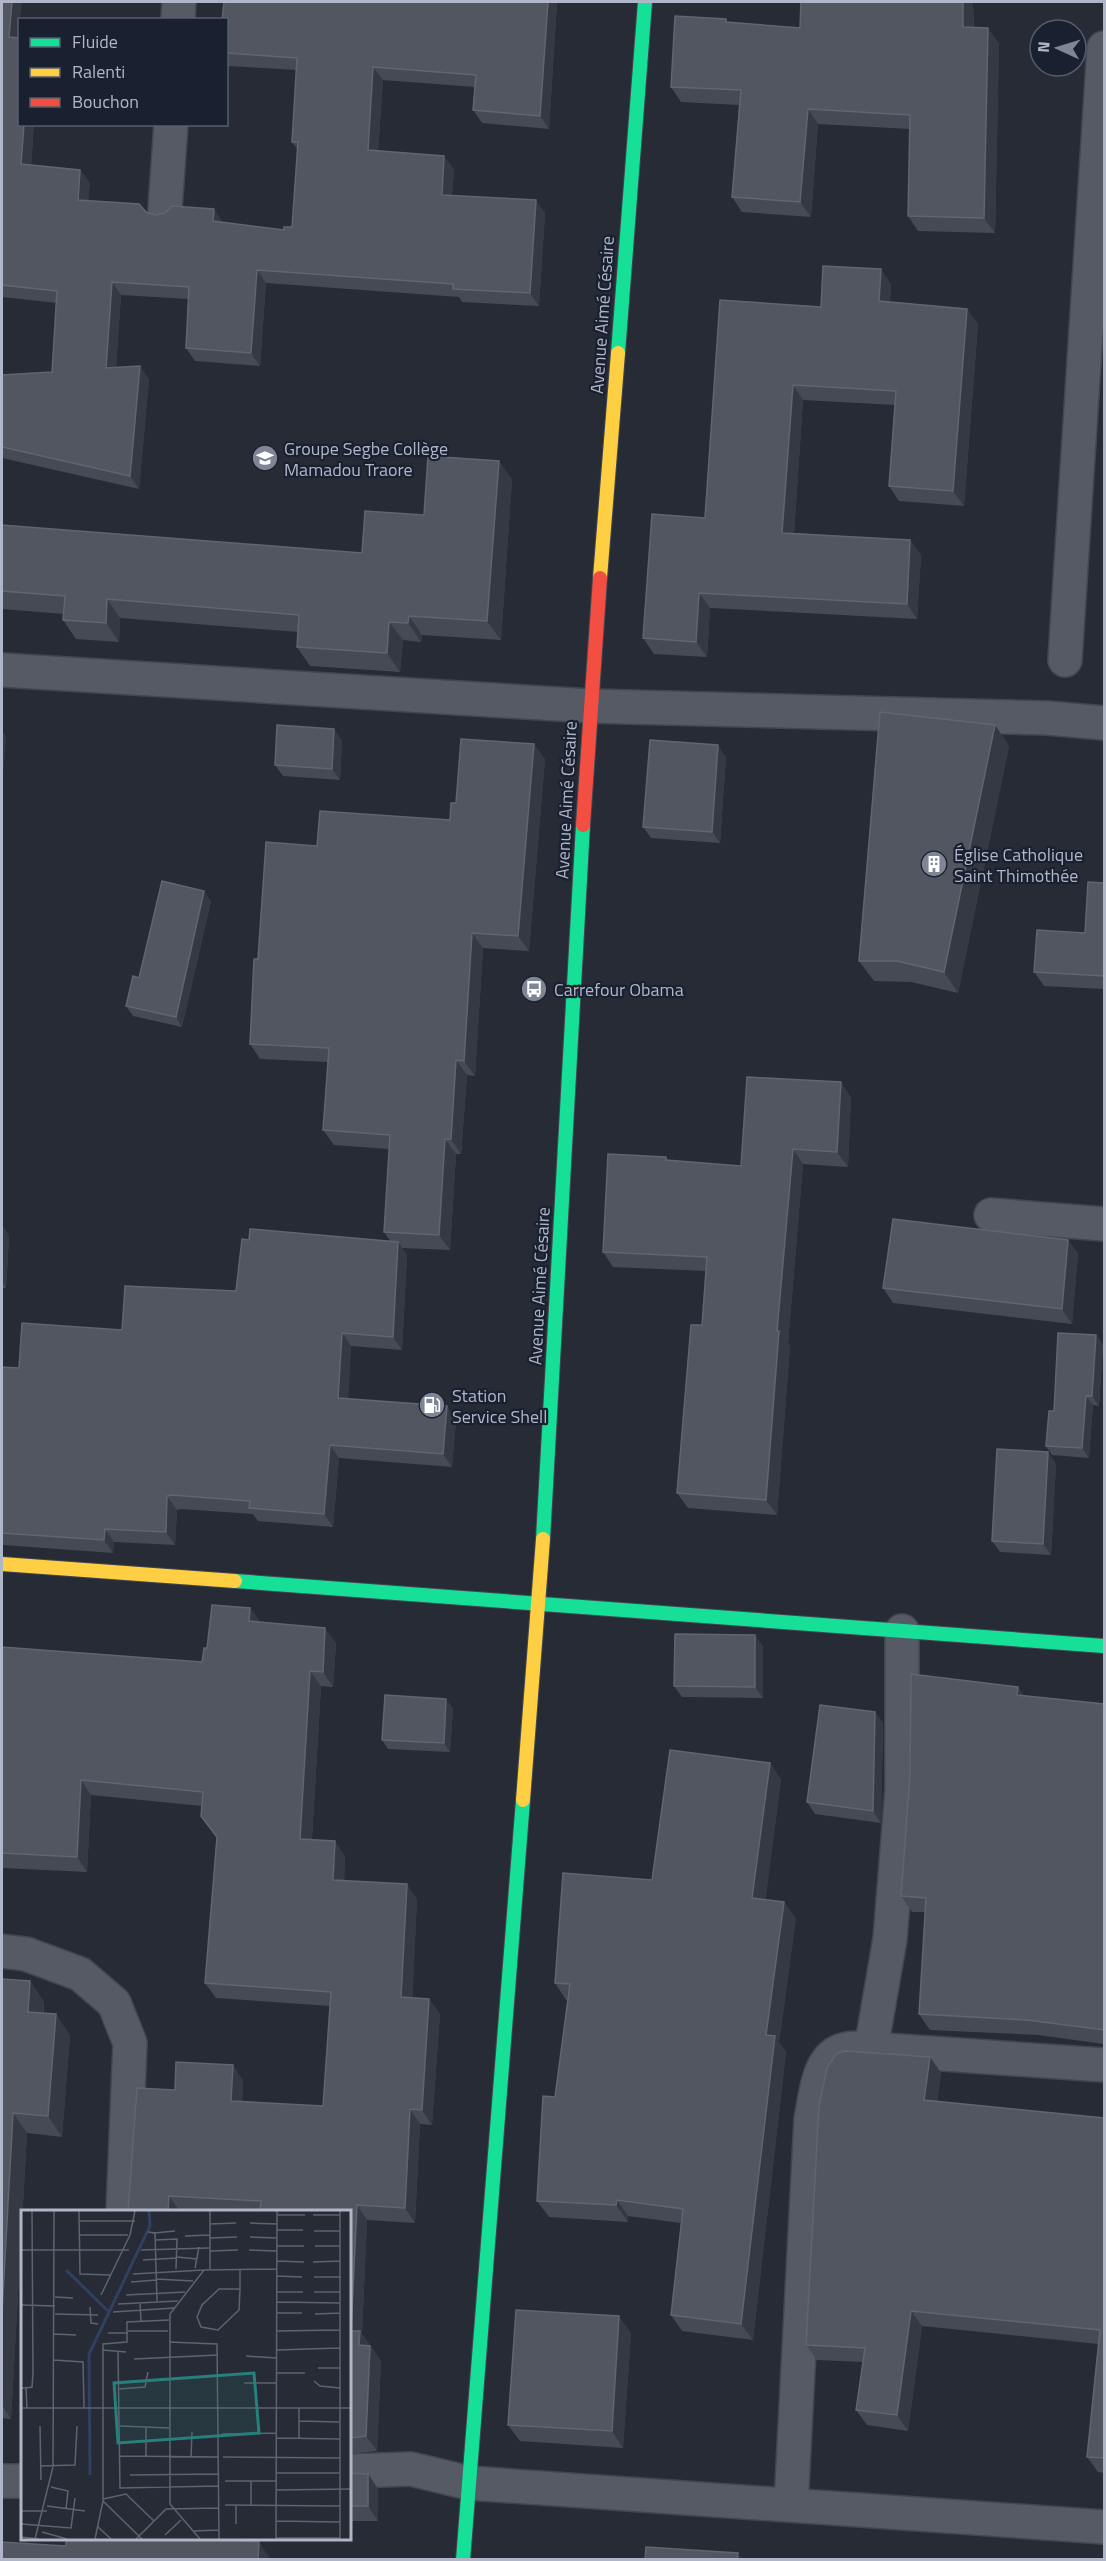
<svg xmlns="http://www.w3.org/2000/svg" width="1106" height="2561" font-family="'Titillium Web',sans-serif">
	<rect width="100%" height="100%" fill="#262b36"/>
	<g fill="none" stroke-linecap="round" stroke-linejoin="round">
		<!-- street casing -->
		<g stroke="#42464f" stroke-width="36">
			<path id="street" d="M 178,20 L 179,2
				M 165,209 L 171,124
				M 1065,660 L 1104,48
				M 2,670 L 590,706 L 1047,718 L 1104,723
				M 991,1215 L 1104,1224
				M 2,1951 L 26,1954 L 80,1974 L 114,2003 L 130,2043 L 123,2212
				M 871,2049 L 1104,2065
				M 350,2471 L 411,2469 L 469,2483 L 1104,2527
				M 2,2481 L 22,2481
				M 791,2505 L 811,2119 C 816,2096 817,2054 847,2049 C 855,2047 864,2049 871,2049 L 890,1939 L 902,1790 L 902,1631"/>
		</g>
		<!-- fast casing -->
		<g stroke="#42464f" stroke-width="16">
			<path id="fast" d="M 618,353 L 645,2
				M 543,1539 L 583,825
				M 235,1581 L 1104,1646
				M 463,2560 L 523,1800"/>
		</g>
		<!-- slow casing -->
		<g stroke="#42464f" stroke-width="16">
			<path id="slow" d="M 600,578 L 618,353
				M 2,1564 L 235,1581
				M 523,1800 L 543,1539"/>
		</g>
		<!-- jam casing -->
		<g stroke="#42464f" stroke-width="16">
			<path id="jam" d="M 583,825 L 600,578"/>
		</g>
		<!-- street -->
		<use href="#street" stroke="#565a64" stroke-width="33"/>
		<!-- fast -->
		<use href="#fast" stroke="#16e098" stroke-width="14"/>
		<!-- slow -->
		<use href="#slow" stroke="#ffcf43" stroke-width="14"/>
		<!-- jam -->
		<use href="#jam" stroke="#f24e42" stroke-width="14"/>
	</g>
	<!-- wall -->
	<path fill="#464a55" d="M 2,2 L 19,38 L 20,124 L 34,124 L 31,165 L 80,170 L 90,183 L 88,201 L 146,212 L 155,215 L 284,230 L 292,227 L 298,150 L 292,142 L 297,70 L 228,66 L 226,63 L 226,20 L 557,2 L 549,129 L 482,123 L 473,110 L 475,87 L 383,80 L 378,151 L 454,169 L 452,195 L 545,213 L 539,306 L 462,302 L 459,297 L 266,283 L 260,366 L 195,361 L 186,348 L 188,299 L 121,295 L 116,368 L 149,379 L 139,489 L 2,458 L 2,375 L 52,372 L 57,303 L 2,297 Z
		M 563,2 L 591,2 L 590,3 Z
		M 801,2 L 971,2 L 973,5 L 974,27 L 999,43 L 995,233 L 918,231 L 908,216 L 910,129 L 818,124 L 811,217 L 742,212 L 732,197 L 739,105 L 681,102 L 671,87 L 729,22 L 800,28 Z
		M 891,284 L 890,302 L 967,309 L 978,324 L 964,506 L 899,501 L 889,486 L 895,405 L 803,400 L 794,533 L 910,540 L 921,555 L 917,619 L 710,608 L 707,657 L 654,654 L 643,638 L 705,518 L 821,307 Z
		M 512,479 L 501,640 L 422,635 L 421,642 L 403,640 L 400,672 L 310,666 L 297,647 L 298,632 L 120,618 L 119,642 L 76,639 L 63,620 L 64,614 L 2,609 L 2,525 L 362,553 L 424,515 Z
		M 995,725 L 1009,746 L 958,993 L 911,982 L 874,981 L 859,961 Z
		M 334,729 L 342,741 L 340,780 L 283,776 L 275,765 Z
		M 726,757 L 720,843 L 651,838 L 643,827 Z
		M 545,759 L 529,951 L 483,948 L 475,1076 L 467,1075 L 461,1154 L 456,1154 L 450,1250 L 402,1248 L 407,1255 L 402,1350 L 351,1346 L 348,1399 L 456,1420 L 452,1467 L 339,1458 L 333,1527 L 258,1521 L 253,1514 L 181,1509 L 177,1510 L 175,1545 L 114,1542 L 113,1553 L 3,1545 L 2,1546 L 2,1367 L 19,1368 L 122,1330 L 236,1291 L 391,1242 L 384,1232 L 389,1149 L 334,1145 L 323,1130 L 328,1062 L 260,1059 L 250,1044 L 258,959 L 317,846 L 450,820 L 456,803 Z
		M 1104,883 L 1104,989 L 1044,986 L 1034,972 L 1085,933 Z
		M 211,901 L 182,1027 L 133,1016 L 126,1006 Z
		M 851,1097 L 848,1167 L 803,1164 L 788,1343 L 790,1346 L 777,1515 L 688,1508 L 677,1493 L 702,1325 L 706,1271 L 613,1267 L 603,1252 L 666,1157 L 668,1160 L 741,1166 Z
		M 2,1225 L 9,1236 L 6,1288 L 2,1288 Z
		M 1068,1240 L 1078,1254 L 1072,1324 L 893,1303 L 883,1288 Z
		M 1096,1335 L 1103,1345 L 1099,1406 L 1093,1405 L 1089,1458 L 1052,1455 L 1046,1446 L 1054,1411 Z
		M 1048,1452 L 1056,1464 L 1051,1555 L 1000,1552 L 992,1541 Z
		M 250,1608 L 260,1622 L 336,1643 L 333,1687 L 321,1686 L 312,1839 L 345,1856 L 344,1881 L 417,1899 L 412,1998 L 429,1999 L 440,2014 L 432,2125 L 420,2124 L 415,2223 L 367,2220 L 362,2334 L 381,2361 L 377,2451 L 350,2454 L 350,2211 L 128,2211 L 175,2090 L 243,2080 L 242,2102 L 323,2106 L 330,2006 L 216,1998 L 205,1983 L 217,1838 L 201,1816 L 202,1806 L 91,1795 L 87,1872 L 2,1868 L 2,1647 L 202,1662 L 207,1648 Z
		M 755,1635 L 763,1647 L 763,1698 L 682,1697 L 674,1686 Z
		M 1018,1687 L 1024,1696 L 1104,1704 L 1104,2044 L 1038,2035 L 930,2030 L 919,2014 L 925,1912 L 912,1912 L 901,1896 Z
		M 453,1708 L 450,1752 L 388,1749 L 382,1740 Z
		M 875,1712 L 883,1723 L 881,1823 L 815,1814 L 807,1802 Z
		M 770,1763 L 781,1780 L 765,1899 L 796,1918 L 779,2042 L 786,2052 L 753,2340 L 682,2331 L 671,2315 L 681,2223 L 628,2216 L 628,2222 L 549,2217 L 537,2201 L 555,2097 L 568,2000 L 566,2000 L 555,1983 L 652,1880 Z
		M 2,1979 L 30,1981 L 44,2002 L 44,2013 L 70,2035 L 62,2137 L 27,2133 L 11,2419 L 2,2418 Z
		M 930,2057 L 941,2073 L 937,2102 L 1104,2118 L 1104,2473 L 1098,2472 L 1087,2457 L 1098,2344 L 922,2326 L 908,2431 L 867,2425 L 856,2410 L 863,2362 L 817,2360 L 806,2345 Z
		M 631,2333 L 623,2448 L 520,2441 L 508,2425 Z
		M 350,2473 L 368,2474 L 378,2489 L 378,2521 L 350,2521 Z"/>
	<!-- shaded-wall -->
	<path fill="#343943" d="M 12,2 L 22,2 L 20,20 L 18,50 L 9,37 Z
		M 548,2 L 557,2 L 549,129 L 540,116 Z
		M 963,2 L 971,2 L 973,5 L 974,42 L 963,27 Z
		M 988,28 L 999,43 L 995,233 L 984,218 Z
		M 373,67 L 383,80 L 377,163 L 368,150 Z
		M 808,109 L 818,124 L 811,217 L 800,202 Z
		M 24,124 L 34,124 L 30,177 L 21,164 Z
		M 444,156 L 454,169 L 451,207 L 442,195 Z
		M 80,170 L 90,183 L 87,213 L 78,200 Z
		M 536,200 L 545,213 L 539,306 L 530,293 Z
		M 214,209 L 223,222 L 213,221 Z
		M 881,269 L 891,284 L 889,317 L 879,301 Z
		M 257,270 L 266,283 L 260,366 L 251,353 Z
		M 112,282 L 121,295 L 115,381 L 106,368 Z
		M 967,309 L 978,324 L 964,506 L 953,491 Z
		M 140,366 L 149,379 L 139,489 L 130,476 Z
		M 793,385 L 803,400 L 793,548 L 782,533 Z
		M 499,461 L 512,479 L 501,640 L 487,621 Z
		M 910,540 L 921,555 L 917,619 L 907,604 Z
		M 699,593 L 710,608 L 707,657 L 696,642 Z
		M 107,599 L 120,618 L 119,642 L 106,623 Z
		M 409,616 L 422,635 L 421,642 L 408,623 Z
		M 389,622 L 403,640 L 400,672 L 387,653 Z
		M 995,725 L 1009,746 L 958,993 L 944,972 Z
		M 334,729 L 342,741 L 340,780 L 332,769 Z
		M 2,730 L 6,736 L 2,789 Z
		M 534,744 L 545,759 L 529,951 L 518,936 Z
		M 718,745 L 726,757 L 720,843 L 712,832 Z
		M 204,891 L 211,901 L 182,1027 L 176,1017 Z
		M 472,933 L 483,948 L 475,1076 L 464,1061 Z
		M 456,1060 L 467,1075 L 461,1154 L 451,1139 Z
		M 841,1082 L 851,1097 L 848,1167 L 837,1152 Z
		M 445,1139 L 456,1154 L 450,1250 L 439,1235 Z
		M 793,1149 L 803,1164 L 788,1343 L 790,1346 L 777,1515 L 766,1500 L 777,1331 Z
		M 2,1225 L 9,1236 L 6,1288 L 2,1281 Z
		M 1068,1240 L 1078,1254 L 1072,1324 L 1062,1309 Z
		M 398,1242 L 407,1255 L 402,1350 L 393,1337 Z
		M 342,1333 L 351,1346 L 347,1411 L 338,1398 Z
		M 1096,1335 L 1103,1345 L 1099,1406 L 1092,1396 Z
		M 1086,1396 L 1093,1405 L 1089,1458 L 1082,1448 Z
		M 447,1406 L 456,1420 L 452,1467 L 443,1454 Z
		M 330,1445 L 339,1458 L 333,1527 L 324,1514 Z
		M 1048,1452 L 1056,1464 L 1051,1555 L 1043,1544 Z
		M 167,1496 L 177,1510 L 175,1545 L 166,1532 Z
		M 105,1529 L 114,1542 L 113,1553 L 104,1540 Z
		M 250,1608 L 261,1623 L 249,1621 Z
		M 325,1628 L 336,1643 L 333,1687 L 323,1672 Z
		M 755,1635 L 763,1647 L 763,1698 L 755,1687 Z
		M 310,1671 L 321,1686 L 311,1853 L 300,1839 Z
		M 1018,1687 L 1029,1703 L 1017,1695 Z
		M 446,1699 L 453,1708 L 450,1752 L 444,1743 Z
		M 875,1712 L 883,1723 L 881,1823 L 873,1811 Z
		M 770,1763 L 781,1780 L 764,1914 L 752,1898 Z
		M 81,1780 L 91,1795 L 87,1872 L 77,1857 Z
		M 335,1841 L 345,1856 L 343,1895 L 333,1880 Z
		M 407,1884 L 417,1899 L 412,2012 L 401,1997 Z
		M 784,1902 L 796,1918 L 779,2042 L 786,2052 L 753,2340 L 741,2324 L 766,2035 Z
		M 30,1981 L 44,2002 L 42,2032 L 28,2012 Z
		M 429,1999 L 440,2014 L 432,2125 L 422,2110 Z
		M 56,2014 L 70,2035 L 62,2137 L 48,2116 Z
		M 930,2057 L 941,2073 L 935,2116 L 924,2100 Z
		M 233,2065 L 243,2080 L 242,2116 L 231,2101 Z
		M 410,2109 L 420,2124 L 415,2223 L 405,2208 Z
		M 13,2113 L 27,2133 L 11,2419 L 2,2405 L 2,2313 Z
		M 169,2196 L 180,2211 L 168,2211 Z
		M 617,2200 L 628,2216 L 628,2222 L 616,2205 Z
		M 357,2205 L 367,2220 L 362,2334 L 370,2346 L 359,2345 L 351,2331 Z
		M 911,2311 L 922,2326 L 908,2431 L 897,2415 Z
		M 619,2316 L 631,2333 L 623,2448 L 612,2431 Z
		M 370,2346 L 381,2361 L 377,2451 L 366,2436 Z
		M 368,2474 L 378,2489 L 378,2521 L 368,2506 Z
		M 259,2542 L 270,2558 L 270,2559 L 258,2559 Z
		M 738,2553 L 742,2559 L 737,2559 Z"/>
	<!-- building -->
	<path fill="#515661" stroke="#606571" stroke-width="1.5" d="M 2,2 L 12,2 L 9,37 L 20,38 L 20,124 L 24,124 L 21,164 L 80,170 L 78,200 L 139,204 L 146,212 L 155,215 L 165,213 L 172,206 L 214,209 L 213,221 L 284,230 L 284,227 L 292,227 L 298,142 L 292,142 L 297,58 L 226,53 L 226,20 L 222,20 L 224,2 L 548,2 L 540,116 L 473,110 L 476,75 L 373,67 L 368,150 L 444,156 L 442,195 L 536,200 L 530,293 L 453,289 L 453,284 L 257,270 L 251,353 L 186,348 L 189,287 L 112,282 L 106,368 L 140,366 L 130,476 L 2,447 L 2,375 L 52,372 L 57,291 L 2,285 Z
		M 801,2 L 963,2 L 963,27 L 988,28 L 984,218 L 908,216 L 910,115 L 808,109 L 800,202 L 732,197 L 741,90 L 671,87 L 675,16 L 726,19 L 726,22 L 800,28 Z
		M 823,266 L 881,269 L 879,301 L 967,309 L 953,491 L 889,486 L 896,391 L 793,385 L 782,533 L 910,540 L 907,604 L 699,593 L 696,642 L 643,638 L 652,514 L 705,518 L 720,300 L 821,307 Z
		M 428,456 L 499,461 L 487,621 L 409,616 L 408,623 L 389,622 L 387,653 L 297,647 L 299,615 L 107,599 L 106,623 L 63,620 L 65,596 L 2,591 L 2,525 L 362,553 L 365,511 L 424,515 Z
		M 880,712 L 995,725 L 944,972 L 897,961 L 859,961 Z
		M 277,725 L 334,729 L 332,769 L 275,765 Z
		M 461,739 L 534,744 L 518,936 L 472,933 L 464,1061 L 456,1060 L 451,1139 L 445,1139 L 439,1235 L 384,1232 L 390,1135 L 323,1130 L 329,1048 L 250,1044 L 254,959 L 258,959 L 266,842 L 317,846 L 320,811 L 450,820 L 451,803 L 456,803 Z
		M 650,740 L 718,745 L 712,832 L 643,827 Z
		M 162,881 L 204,891 L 176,1017 L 126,1006 L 133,976 L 139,978 Z
		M 1088,882 L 1104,883 L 1104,976 L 1034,972 L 1037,930 L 1085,933 Z
		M 747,1077 L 841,1082 L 837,1152 L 793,1149 L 777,1331 L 779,1331 L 766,1500 L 677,1493 L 691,1325 L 702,1325 L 707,1257 L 603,1252 L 608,1154 L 666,1157 L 666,1160 L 741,1166 Z
		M 893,1219 L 1068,1240 L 1062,1309 L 883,1288 Z
		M 250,1229 L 398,1242 L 393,1337 L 342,1333 L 338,1398 L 447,1406 L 443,1454 L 330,1445 L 324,1514 L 249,1508 L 250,1501 L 172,1495 L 167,1496 L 166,1532 L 105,1529 L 104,1540 L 2,1533 L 2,1367 L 19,1368 L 22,1323 L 122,1330 L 125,1286 L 236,1291 L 242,1239 L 249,1240 Z
		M 1058,1333 L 1096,1335 L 1092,1396 L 1086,1396 L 1082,1448 L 1046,1446 L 1049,1411 L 1054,1411 Z
		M 997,1449 L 1048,1452 L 1043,1544 L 992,1541 Z
		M 212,1605 L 250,1608 L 249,1621 L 325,1628 L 323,1672 L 310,1671 L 300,1839 L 335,1841 L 333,1880 L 407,1884 L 401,1997 L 429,1999 L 422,2110 L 410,2109 L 405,2208 L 357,2205 L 351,2331 L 360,2331 L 359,2345 L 370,2346 L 366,2436 L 350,2438 L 350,2211 L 260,2211 L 261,2201 L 169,2196 L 168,2211 L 128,2211 L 137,2088 L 175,2090 L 176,2062 L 233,2065 L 231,2101 L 323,2106 L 331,1992 L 205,1983 L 217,1837 L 201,1816 L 203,1792 L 81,1780 L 77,1857 L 2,1853 L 2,1647 L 202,1662 L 204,1648 L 207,1648 Z
		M 675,1634 L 755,1635 L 755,1687 L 674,1686 Z
		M 911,1674 L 1018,1687 L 1017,1695 L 1104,1704 L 1104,2030 L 1027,2020 L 919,2014 L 926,1898 L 901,1896 L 910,1776 Z
		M 385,1695 L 446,1699 L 444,1743 L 382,1740 Z
		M 820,1705 L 875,1712 L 873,1811 L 807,1802 Z
		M 670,1750 L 770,1763 L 752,1898 L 784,1902 L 766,2035 L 775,2036 L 741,2324 L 671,2315 L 683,2209 L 617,2200 L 616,2205 L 537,2201 L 543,2096 L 555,2097 L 570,1984 L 555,1983 L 563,1873 L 652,1880 Z
		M 2,1979 L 30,1981 L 28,2012 L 56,2014 L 48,2116 L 13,2113 L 2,2313 Z
		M 845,2051 L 930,2057 L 924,2100 L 1104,2118 L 1104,2458 L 1087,2457 L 1100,2330 L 911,2311 L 897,2415 L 856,2410 L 865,2348 L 806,2345 L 819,2106 L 827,2068 L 836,2054 Z
		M 516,2310 L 619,2316 L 612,2431 L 508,2425 Z
		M 350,2473 L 368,2474 L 368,2506 L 350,2506 Z
		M 66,2538 L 207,2538 L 259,2542 L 258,2559 L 2,2559 L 2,2542 L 66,2546 Z
		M 646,2547 L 738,2553 L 737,2559 L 645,2559 Z"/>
	<!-- icons -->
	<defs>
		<g id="school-disc" transform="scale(1.35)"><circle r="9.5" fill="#7f8595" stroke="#192130"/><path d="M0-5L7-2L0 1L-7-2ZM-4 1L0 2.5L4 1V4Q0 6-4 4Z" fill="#fff"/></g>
		<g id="building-disc" transform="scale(1.35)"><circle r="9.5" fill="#7f8595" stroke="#192130"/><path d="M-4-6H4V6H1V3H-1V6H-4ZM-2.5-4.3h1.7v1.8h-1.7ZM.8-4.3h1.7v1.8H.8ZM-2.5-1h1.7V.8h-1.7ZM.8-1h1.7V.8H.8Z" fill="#fff"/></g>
		<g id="bus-disc" transform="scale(1.35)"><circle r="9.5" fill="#7f8595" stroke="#192130"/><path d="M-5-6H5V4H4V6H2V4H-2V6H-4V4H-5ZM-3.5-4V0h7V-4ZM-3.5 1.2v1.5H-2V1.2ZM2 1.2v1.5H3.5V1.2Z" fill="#fff"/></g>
		<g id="fuel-disc" transform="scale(1.35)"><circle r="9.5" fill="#7f8595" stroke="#192130"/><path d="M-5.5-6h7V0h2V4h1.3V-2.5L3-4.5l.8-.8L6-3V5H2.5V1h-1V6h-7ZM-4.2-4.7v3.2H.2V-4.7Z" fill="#fff"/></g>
	</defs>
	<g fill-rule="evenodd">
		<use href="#school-disc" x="265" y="458"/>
		<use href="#building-disc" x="934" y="864"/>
		<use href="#bus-disc" x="534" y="989"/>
		<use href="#fuel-disc" x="432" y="1405"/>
	</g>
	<g text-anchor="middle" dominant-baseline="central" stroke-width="4.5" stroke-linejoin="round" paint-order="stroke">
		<!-- street labels -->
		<g font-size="18" fill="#afb6c8" stroke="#192130">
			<text transform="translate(602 315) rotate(-86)">Avenue Aimé Césaire</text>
			<text transform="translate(566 800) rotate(-87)">Avenue Aimé Césaire</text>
			<text transform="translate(539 1286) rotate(-87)">Avenue Aimé Césaire</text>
		</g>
		<!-- poi labels -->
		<g font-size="18" fill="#afb6c8" stroke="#192130" text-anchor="start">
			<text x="284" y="448">Groupe Segbe Collège<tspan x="284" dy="21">Mamadou Traore</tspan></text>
			<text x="954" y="854">Église Catholique<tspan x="954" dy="21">Saint Thimothée</tspan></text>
			<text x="554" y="989">Carrefour Obama</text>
			<text x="452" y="1395">Station<tspan x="452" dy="21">Service Shell</tspan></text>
		</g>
	</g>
	<!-- overview -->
	<g transform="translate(21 2210)">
		<rect width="330" height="330" fill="#262b36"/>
		<path fill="none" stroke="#314061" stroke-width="3" d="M 45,60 L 87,101M 69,265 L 68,144 L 129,16 L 128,1"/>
		<path fill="none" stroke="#5d6370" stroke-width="1.5" d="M 58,1 L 59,64 L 89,65M 256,5 L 284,5M 292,5 L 319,5M 59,11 L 114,11M 229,13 L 256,14M 189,14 L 215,13M 256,20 L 282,20M 293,21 L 319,21M 127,22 L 134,23 L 136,91M 133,23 L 154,21M 58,25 L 107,25M 164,26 L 189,25M 229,27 L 256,28M 189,28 L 216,27M 134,30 L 156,29 L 155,59M 256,36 L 283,36M 294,36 L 319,36M 0,40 L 108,40M 120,40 L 188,38M 228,40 L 256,41M 189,41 L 217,40M 156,47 L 176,49M 122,50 L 156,48M 256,51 L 283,52M 292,52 L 319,51M 174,58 L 178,37M 189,59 L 189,1M 112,64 L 183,60M 256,66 L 281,67M 293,67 L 320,67M 135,69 L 172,71M 110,72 L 135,70M 219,79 L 198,79 L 181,95 L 176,107 L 180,117 L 197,120 L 218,100 L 219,79 L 219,59M 256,82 L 282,82M 293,82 L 319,82M 80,85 L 109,25 L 114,1M 105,85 L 164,82M 34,87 L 52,88M 256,92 L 319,93M 119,93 L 120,111M 97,94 L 157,91M 0,95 L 34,96M 69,97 L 70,113 L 77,114M 92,102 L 153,98M 256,103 L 281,103M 34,104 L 77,105M 294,104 L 319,103M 107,121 L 147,121M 255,121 L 319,120M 87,123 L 107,123M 33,124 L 55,125M 148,132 L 196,134 L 198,329M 81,140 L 105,142M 255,140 L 319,138M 97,141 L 99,278 L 198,276M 225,146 L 255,148M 113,149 L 197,145M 33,150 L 62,152 L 63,198M 297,158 L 319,158M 255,163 L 284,163M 293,171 L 299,176 L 319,178M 223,173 L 256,173M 0,178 L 5,178 L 6,198M 5,178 L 11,177 L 12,163 L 11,1M 98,179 L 124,177 L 127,162M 0,198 L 330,198M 278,198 L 278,228M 278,211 L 318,212M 19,216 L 20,270M 99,216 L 148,218M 125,218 L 125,247M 201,224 L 256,223M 256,228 L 319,229M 99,246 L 198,247M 170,247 L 171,222M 202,247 L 319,248M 20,256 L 54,255 L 56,216M 256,263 L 319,263M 109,265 L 198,264M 204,271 L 256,271M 230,271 L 230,295M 30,277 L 47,281 L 45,299M 255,280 L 330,279M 82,289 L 105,284 L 133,311M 82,291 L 121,329M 204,295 L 319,296M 215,295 L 215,314M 26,296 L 64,301M 0,301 L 26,301M 255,311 L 319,312M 0,314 L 50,318 L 54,288M 76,316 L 90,329M 172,321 L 198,320M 21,322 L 46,329M 144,325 L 160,310M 0,327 L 18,329M 255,328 L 319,328M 14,329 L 32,257 L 33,1M 74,329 L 82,291 L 82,134 L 106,132 L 106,112 L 148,110M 115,329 L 145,299 L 198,298M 179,329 L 149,294 L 149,104 L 183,60 L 256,59M 255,329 L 256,1M 319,329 L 319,1"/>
		<path fill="#27807c" fill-opacity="0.15" stroke="#27807c" stroke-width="3" d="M 233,163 L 238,223 L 97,233 L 93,173 Z"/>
		<rect width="330" height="330" fill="none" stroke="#afb6c8" stroke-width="3"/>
	</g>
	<!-- border -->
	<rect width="1106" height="2561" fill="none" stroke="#afb6c8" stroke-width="6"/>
	<!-- legend -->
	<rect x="18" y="18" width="210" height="108" fill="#192130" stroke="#555d6d" stroke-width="1.5"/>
	<rect x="30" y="38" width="30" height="9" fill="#16e098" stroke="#555d6d" stroke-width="1.5"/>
	<text x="72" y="48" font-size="18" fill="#afb6c8">Fluide</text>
	<rect x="30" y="68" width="30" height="9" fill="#ffcf43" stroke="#555d6d" stroke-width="1.5"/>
	<text x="72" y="78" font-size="18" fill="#afb6c8">Ralenti</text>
	<rect x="30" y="98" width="30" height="9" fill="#f24e42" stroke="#555d6d" stroke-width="1.5"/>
	<text x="72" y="108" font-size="18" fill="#afb6c8">Bouchon</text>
	<!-- north arrow -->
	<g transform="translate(1058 48) rotate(274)"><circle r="28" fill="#192130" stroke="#555d6d" stroke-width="1.5"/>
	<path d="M0-4.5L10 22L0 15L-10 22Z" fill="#7f8595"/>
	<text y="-9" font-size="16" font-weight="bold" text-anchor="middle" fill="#afb6c8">N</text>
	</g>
</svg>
